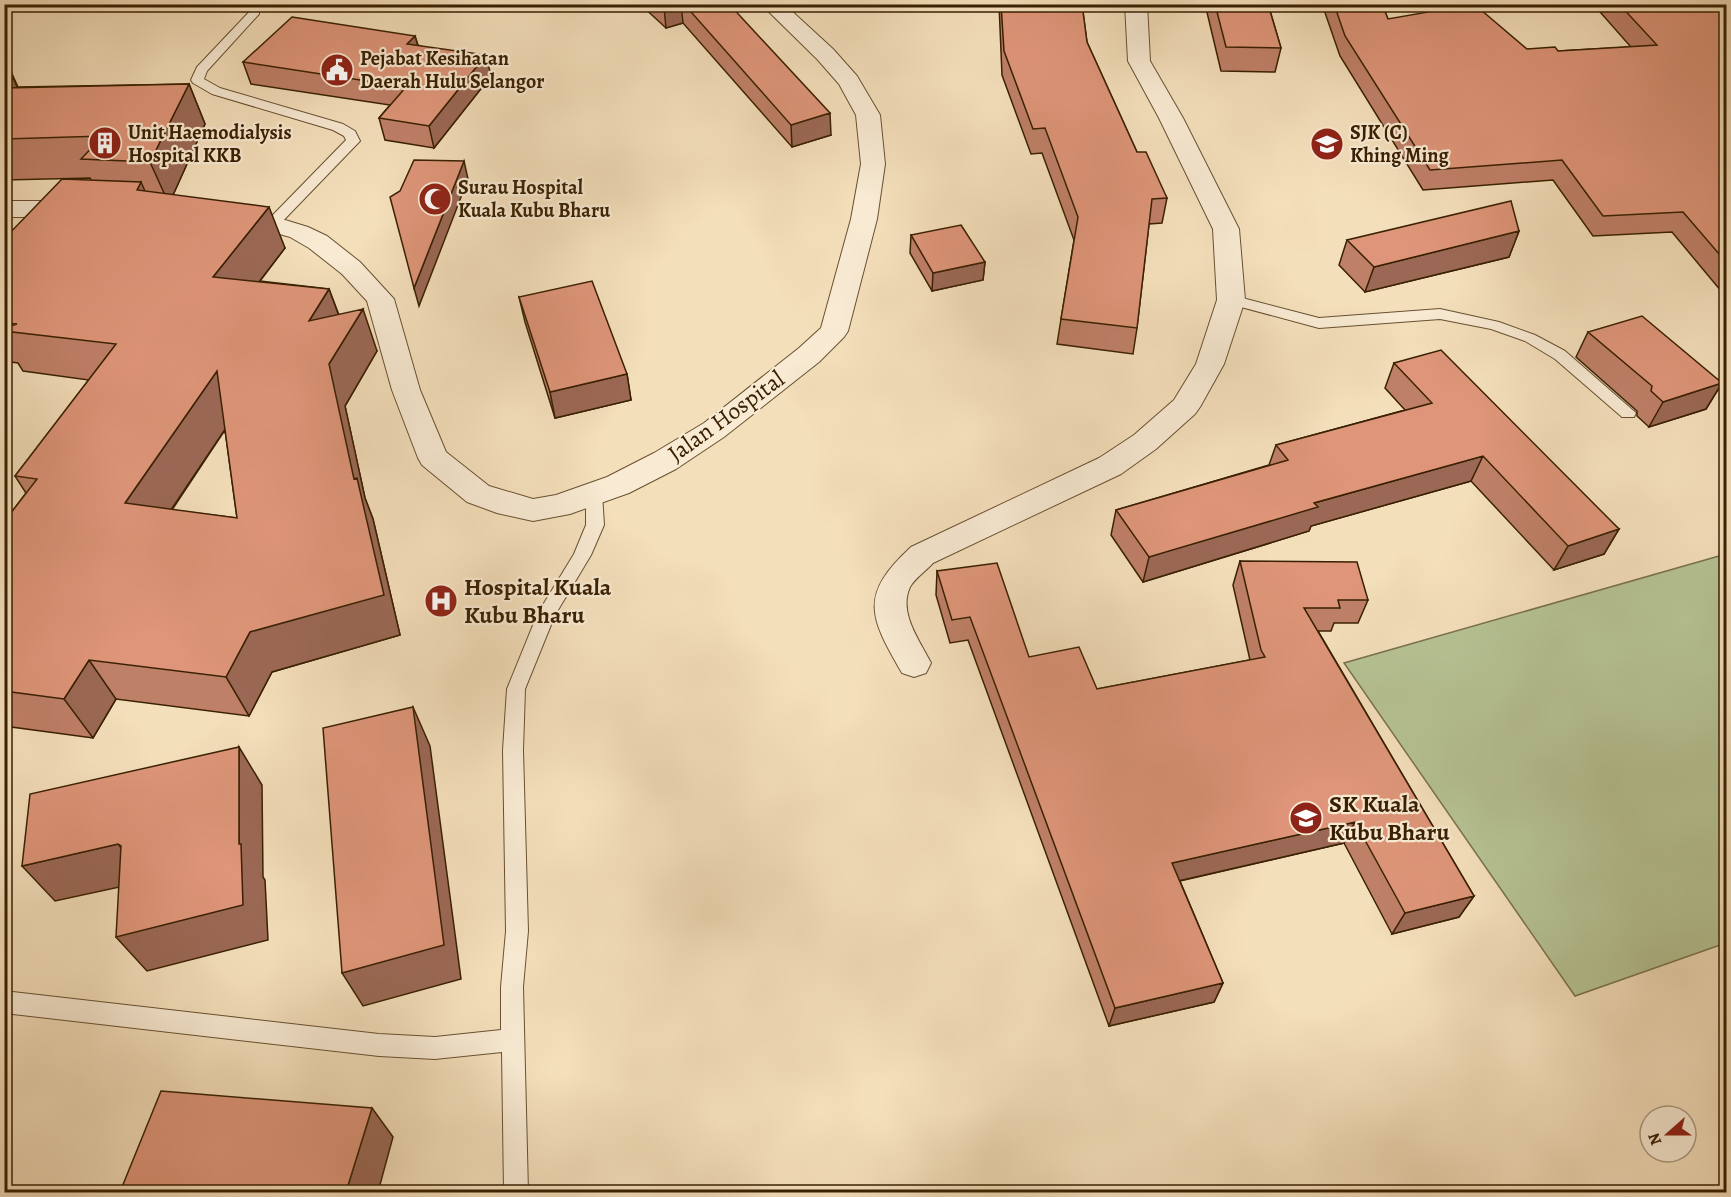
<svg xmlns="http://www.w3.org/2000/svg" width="1731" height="1197" font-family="Alegreya,serif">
	<rect width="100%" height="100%" fill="#f4dfbb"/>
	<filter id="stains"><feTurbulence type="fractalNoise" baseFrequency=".00333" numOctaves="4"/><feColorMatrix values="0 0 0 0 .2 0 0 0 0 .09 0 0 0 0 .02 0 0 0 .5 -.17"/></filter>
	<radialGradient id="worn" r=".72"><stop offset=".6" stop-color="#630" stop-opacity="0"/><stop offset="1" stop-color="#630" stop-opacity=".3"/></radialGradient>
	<!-- green -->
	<path fill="#b6c394" stroke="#78724b" stroke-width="1.5" d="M 1726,554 L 1726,943 L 1575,996 L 1344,663 Z"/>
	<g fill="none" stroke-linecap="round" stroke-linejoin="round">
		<!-- lane casing -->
		<g stroke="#685030" stroke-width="2">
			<path id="lane" d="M 255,9 L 259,10 L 259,14 L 207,71 L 204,79 L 220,88 L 343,124 L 355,131 L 360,141 L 277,227 L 272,228 L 265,224 L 267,221 L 346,140 L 344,136 L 333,130 L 212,94 L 193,83 L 191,80 L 197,67 L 251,10 Z
				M 1231,295 L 1319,318 L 1440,309 L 1499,322 L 1535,335 L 1565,351 L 1636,413 L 1634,417 L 1622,417 L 1555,359 L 1525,341 L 1491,329 L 1440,319 L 1319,328 L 1226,303 L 1224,300 Z
				M 594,488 L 600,490 L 602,494 L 604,525 L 591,555 L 555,615 L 525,689 L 523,750 L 528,931 L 523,987 L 528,1192 L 504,1192 L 502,1052 L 435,1059 L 379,1056 L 4,1013 L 4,991 L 379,1034 L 435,1037 L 501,1030 L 501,987 L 506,931 L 503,750 L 507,689 L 538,613 L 574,554 L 586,525 L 586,494 L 588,490 Z"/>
		</g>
		<!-- street casing -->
		<g stroke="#685030" stroke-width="2">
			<path id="street" d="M 761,4 L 784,4 L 833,49 L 857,76 L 880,115 L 885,164 L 877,219 L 848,331 L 844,337 L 819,362 L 724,437 L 676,469 L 629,493 L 570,514 L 533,521 L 497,513 L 467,502 L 422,465 L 418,458 L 392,390 L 367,301 L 342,274 L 309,248 L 290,237 L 269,231 L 224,223 L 220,218 L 224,213 L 233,210 L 272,216 L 308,227 L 327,236 L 360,262 L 394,299 L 420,390 L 446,452 L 489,486 L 533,499 L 556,495 L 607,477 L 654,453 L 704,423 L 799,348 L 821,328 L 851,219 L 861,164 L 856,115 L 839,84 L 817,59 Z
				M 1125,4 L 1147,4 L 1150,61 L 1183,118 L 1239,229 L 1245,300 L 1224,364 L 1200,407 L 1195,414 L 1156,449 L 1121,474 L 933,563 C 926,571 915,578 910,587 C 898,613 920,641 931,663 L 926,673 L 914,677 L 902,673 C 869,616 859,595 911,547 L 1099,458 L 1134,435 L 1174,400 L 1196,364 L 1217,300 L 1213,229 L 1159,118 L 1128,61 Z
				M 4,201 L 77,201 L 86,204 L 90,209 L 86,214 L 77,217 L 4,217 Z"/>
		</g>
		<!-- lane -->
		<use href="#lane" fill="#f8ead3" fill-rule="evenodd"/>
		<!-- street -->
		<use href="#street" fill="#f8ead3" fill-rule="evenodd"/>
	</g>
	<!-- wall -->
	<path fill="#bf8068" stroke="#392002" stroke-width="1.5" fill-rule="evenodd" d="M 640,4 L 729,4 L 831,135 L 792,147 L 683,23 L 666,28 Z
		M 999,4 L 1082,4 L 1087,42 L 1137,152 L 1167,198 L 1162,223 L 1149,224 L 1137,328 L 1133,354 L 1057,344 L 1061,319 L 1074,240 L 1042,153 L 1031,154 L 1002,75 Z
		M 1205,4 L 1268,4 L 1281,48 L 1275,72 L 1221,71 Z
		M 1322,4 L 1382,4 L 1388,19 L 1527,49 L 1558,51 L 1631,47 L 1593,4 L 1726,4 L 1726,297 L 1672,232 L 1593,236 L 1553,180 L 1423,190 L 1340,56 Z
		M 415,36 L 418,45 L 491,76 L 434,148 L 385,140 L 379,118 L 390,105 L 251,84 L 243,62 Z
		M 4,56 L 18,87 L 189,84 L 205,124 L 173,195 L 285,248 L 260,281 L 329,289 L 339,315 L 377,351 L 345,406 L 365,498 L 373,519 L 400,635 L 272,672 L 249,716 L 116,699 L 93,738 L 4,726 L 4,522 L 26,493 L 15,476 L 89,380 L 23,371 L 18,363 L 4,361 L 4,239 L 91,180 L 90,178 L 4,180 ZM 225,430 L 237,518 L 172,510 L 209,454 Z
		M 1519,231 L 1509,257 L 1365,292 L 1339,265 L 1347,240 Z
		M 911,235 L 985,262 L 983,280 L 932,291 L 910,253 Z
		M 519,297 L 627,374 L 631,400 L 555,418 L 525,322 Z
		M 1588,332 L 1722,383 L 1706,409 L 1649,427 L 1637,416 L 1637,411 L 1576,357 Z
		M 1394,363 L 1619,529 L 1604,554 L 1554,570 L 1471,481 L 1311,526 L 1309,531 L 1143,582 L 1111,535 L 1116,510 L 1269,465 L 1276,445 L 1405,410 L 1385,388 Z
		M 1240,561 L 1368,600 L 1358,623 L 1334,623 L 1331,631 L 1318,631 L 1474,896 L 1459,917 L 1392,934 L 1344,843 L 1180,881 L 1223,983 L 1214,1002 L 1109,1026 L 968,640 L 950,643 L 936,595 L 937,571 L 1029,657 L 1097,689 L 1250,660 L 1233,585 Z"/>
	<!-- shaded-wall -->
	<path fill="#9b6855" stroke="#392002" stroke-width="1.5" d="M 671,4 L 681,4 L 683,23 L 666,28 L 664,7 Z
		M 415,36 L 421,57 L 407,44 Z
		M 486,55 L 491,76 L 434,148 L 429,126 Z
		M 4,56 L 24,104 L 4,109 Z
		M 189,84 L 205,124 L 169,204 L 150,162 Z
		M 830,113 L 831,135 L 792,147 L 791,125 Z
		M 464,161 L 468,179 L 419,306 L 414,288 Z
		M 141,182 L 159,223 L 137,190 Z
		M 269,207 L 285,248 L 231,318 L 213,277 Z
		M 1519,231 L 1509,257 L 1365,292 L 1374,267 Z
		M 985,262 L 983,280 L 932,291 L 933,273 Z
		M 329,289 L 344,330 L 309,321 Z
		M 363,309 L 377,351 L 345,406 L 365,498 L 373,519 L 400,635 L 272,672 L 249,716 L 226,677 L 250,632 L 329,364 Z
		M 217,371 L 236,413 L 148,544 L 125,503 Z
		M 627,374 L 631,400 L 555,418 L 550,392 Z
		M 1722,383 L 1706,409 L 1649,427 L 1663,402 Z
		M 1483,456 L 1471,481 L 1311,526 L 1309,531 L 1143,582 L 1149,557 L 1314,503 Z
		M 1619,529 L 1604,554 L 1554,570 L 1568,546 Z
		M 89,660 L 116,699 L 93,738 L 64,699 Z
		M 413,707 L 430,746 L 461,979 L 363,1006 L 342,973 Z
		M 239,747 L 262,785 L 263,877 L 265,880 L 268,940 L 147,971 L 116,937 L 239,844 Z
		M 1355,822 L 1344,843 L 1165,884 L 1172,863 Z
		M 118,844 L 147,881 L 55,901 L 22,866 Z
		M 1474,896 L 1459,917 L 1392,934 L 1405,913 Z
		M 1223,983 L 1214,1002 L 1109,1026 L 1115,1008 Z
		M 372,1108 L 393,1137 L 378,1192 L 346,1192 Z"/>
	<!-- building -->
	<path fill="#de9579" stroke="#392002" stroke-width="1.5" fill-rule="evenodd" d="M 684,4 L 729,4 L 830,113 L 791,125 Z
		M 1001,4 L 1082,4 L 1087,42 L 1137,152 L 1146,152 L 1167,198 L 1152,199 L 1137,328 L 1061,319 L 1078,217 L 1045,128 L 1033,129 L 1004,51 Z
		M 1215,4 L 1268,4 L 1281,48 L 1226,47 Z
		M 1334,4 L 1382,4 L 1388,19 L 1474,4 L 1527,49 L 1555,47 L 1558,51 L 1657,45 L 1619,4 L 1726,4 L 1726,262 L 1683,212 L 1603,216 L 1562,160 L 1430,170 L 1345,36 Z
		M 292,17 L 415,36 L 407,44 L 486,55 L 429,126 L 379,118 L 406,87 L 243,62 Z
		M 4,61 L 12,79 L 4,81 Z
		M 189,84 L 150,162 L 81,159 L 103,136 L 4,139 L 4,88 Z
		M 414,160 L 464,161 L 414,288 L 390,197 L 400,191 Z
		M 62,179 L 141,182 L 137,190 L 269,207 L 213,277 L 329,289 L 309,321 L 363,309 L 329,364 L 354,479 L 357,478 L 384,595 L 250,632 L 226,677 L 89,660 L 64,699 L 4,691 L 4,522 L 37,479 L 15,476 L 116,344 L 4,331 L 4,328 L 17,324 L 4,323 L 4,239 ZM 217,371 L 237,518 L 125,503 Z
		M 1511,201 L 1519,231 L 1374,267 L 1347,240 Z
		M 961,225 L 985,262 L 933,273 L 911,235 Z
		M 592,281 L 627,374 L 550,392 L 519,297 Z
		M 1642,316 L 1722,383 L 1663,402 L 1651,391 L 1652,386 L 1588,332 Z
		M 1441,350 L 1619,529 L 1568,546 L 1483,456 L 1314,503 L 1318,507 L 1149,557 L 1116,510 L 1288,460 L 1276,445 L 1432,403 L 1394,363 Z
		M 1240,561 L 1357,562 L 1368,600 L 1338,600 L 1340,608 L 1304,608 L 1474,896 L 1405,913 L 1355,822 L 1172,863 L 1223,983 L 1115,1008 L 970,617 L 952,620 L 937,571 L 997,563 L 1029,657 L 1079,647 L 1097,689 L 1265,657 L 1261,650 Z
		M 413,707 L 444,945 L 342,973 L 323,728 Z
		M 239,747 L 239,844 L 241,844 L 243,905 L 116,937 L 121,846 L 118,844 L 22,866 L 30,794 Z
		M 161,1091 L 372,1108 L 346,1192 L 120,1192 Z"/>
	<!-- icons -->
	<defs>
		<g id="civic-disc" transform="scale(1.725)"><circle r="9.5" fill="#8f2418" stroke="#f8ead3"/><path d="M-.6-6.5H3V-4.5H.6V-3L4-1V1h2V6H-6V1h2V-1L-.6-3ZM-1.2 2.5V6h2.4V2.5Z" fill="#fff"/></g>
		<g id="building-disc" transform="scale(1.725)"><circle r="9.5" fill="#8f2418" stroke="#f8ead3"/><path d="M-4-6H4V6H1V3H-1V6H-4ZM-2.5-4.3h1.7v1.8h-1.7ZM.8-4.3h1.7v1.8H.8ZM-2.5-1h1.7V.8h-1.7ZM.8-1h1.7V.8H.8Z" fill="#fff"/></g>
		<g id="school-disc" transform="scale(1.725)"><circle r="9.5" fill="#8f2418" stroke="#f8ead3"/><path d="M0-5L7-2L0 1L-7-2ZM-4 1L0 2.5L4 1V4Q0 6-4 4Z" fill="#fff"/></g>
		<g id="mosque-disc" transform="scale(1.725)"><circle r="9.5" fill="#8f2418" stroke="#f8ead3"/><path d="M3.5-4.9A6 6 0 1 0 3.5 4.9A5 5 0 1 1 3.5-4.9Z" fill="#fff"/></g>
		<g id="hospital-disc" transform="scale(1.725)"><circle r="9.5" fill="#8f2418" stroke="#f8ead3"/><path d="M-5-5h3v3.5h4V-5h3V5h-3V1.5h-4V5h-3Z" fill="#fff"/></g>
	</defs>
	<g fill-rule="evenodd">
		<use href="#civic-disc" x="337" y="70"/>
		<use href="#building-disc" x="105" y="143"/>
		<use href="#school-disc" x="1327" y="144"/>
		<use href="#mosque-disc" x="435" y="199"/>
		<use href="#hospital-disc" x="441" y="601"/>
		<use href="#school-disc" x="1306" y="818"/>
	</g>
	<g text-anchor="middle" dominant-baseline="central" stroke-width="4.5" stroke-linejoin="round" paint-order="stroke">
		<!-- far-poi labels -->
		<g font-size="20" font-weight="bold" fill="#392002" stroke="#f8ead3" text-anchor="start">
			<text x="360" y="58">Pejabat Kesihatan<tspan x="360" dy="23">Daerah Hulu Selangor</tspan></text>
			<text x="128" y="132">Unit Haemodialysis<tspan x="128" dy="23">Hospital KKB</tspan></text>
			<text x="1350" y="132">SJK (C)<tspan x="1350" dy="23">Khing Ming</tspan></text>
			<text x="458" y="187">Surau Hospital<tspan x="458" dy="23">Kuala Kubu Bharu</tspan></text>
		</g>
		<!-- street labels -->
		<g font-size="24" fill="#392002" stroke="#f8ead3">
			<text transform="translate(726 416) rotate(-36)">Jalan Hospital</text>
		</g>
		<!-- poi labels -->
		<g font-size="24" font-weight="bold" fill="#392002" stroke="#f8ead3" text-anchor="start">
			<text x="464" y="587">Hospital Kuala<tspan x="464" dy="28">Kubu Bharu</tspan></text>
			<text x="1329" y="804">SK Kuala<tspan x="1329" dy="28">Kubu Bharu</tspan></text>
		</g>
	</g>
	<!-- margin -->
	<rect width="1731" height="1197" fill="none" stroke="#f4dfbb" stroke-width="24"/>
	<rect x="6" y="6" width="1719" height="1185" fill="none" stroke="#392002" stroke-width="3"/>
	<rect x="12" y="12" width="1707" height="1173" fill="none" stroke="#392002" stroke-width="1.5"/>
	<!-- north arrow -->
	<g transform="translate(1668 1134) rotate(249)"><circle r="28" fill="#f8ead3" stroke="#ac997f" stroke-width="1.5"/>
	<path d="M0-4.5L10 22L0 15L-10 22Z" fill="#8f2418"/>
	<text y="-9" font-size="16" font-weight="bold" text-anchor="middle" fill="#392002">N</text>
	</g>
	<rect width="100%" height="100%" filter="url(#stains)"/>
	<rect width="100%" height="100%" fill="url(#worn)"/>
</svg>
